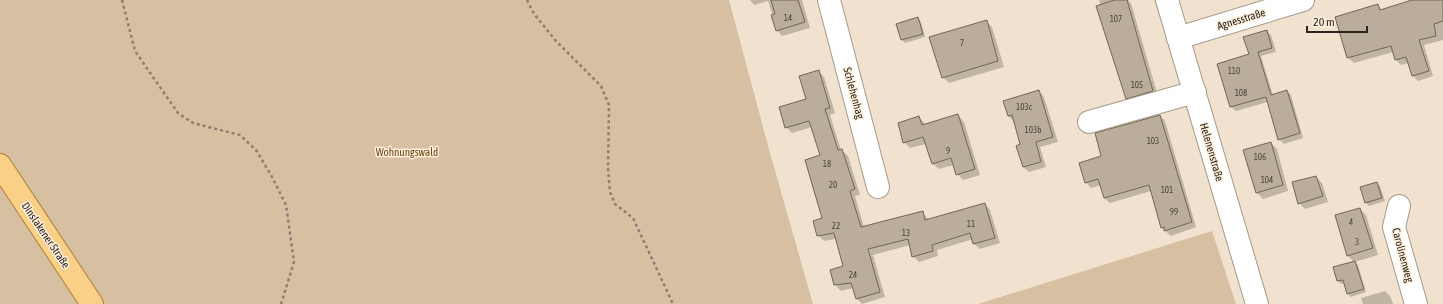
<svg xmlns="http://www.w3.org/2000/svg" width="1443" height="304" font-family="'Asap Condensed',sans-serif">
	<rect width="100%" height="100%" fill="#f0e2cf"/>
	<!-- green -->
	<path fill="#d6c0a1" d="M 0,0 L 729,0 L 770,153 L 813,304 L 0,304 Z
		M 1212,231 L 1236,304 L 978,304 Z"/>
	<!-- shadow -->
	<path fill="#0003" d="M 750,0 L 802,0 L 810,28 L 782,36 L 777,30 L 768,1 L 754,5 Z
		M 1099,0 L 1128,0 L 1131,3 L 1158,96 L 1132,104 L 1127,98 Z
		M 1416,0 L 1443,0 L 1443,40 L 1424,45 L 1433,76 L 1418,81 L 1413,76 L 1409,63 L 1401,65 L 1396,60 L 1393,52 L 1354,63 L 1348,58 L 1336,18 L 1378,6 L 1382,10 Z
		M 918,18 L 921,22 L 925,37 L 905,43 L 902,40 L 897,24 Z
		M 986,21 L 992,27 L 1004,67 L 949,83 L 943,77 Z
		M 1266,31 L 1271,35 L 1276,52 L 1261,56 L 1273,95 L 1287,91 L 1291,95 L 1303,138 L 1284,144 L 1279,139 L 1268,102 L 1236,111 L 1231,107 L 1218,64 L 1250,55 Z
		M 819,72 L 824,77 L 835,113 L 830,115 L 841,150 L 848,156 L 860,195 L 855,196 L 864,227 L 922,212 L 929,220 L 985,204 L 990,210 L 1000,243 L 980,249 L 974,244 L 973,239 L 937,250 L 938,256 L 919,262 L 913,256 L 910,245 L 873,255 L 885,297 L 862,304 L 856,298 L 853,288 L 841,291 L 835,285 L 845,267 L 836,239 L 824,241 L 818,235 L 823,218 L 822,156 L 812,127 L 792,133 L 786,127 L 807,100 Z
		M 1039,91 L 1044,97 L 1058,142 L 1040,147 L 1046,167 L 1029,172 L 1023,167 L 1022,145 L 1014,121 L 1008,116 L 1004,101 Z
		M 958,115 L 964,122 L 980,175 L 963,180 L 957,174 L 954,165 L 939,169 L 932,163 L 926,144 L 910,148 L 904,142 L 919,117 L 926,125 Z
		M 1160,116 L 1165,121 L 1196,227 L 1171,236 L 1162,228 L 1151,191 L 1110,203 L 1104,198 L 1101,185 L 1091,188 L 1086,182 L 1103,157 Z
		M 1271,143 L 1277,149 L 1288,191 L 1263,199 L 1257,193 L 1244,151 Z
		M 1316,177 L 1322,183 L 1328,202 L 1305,209 L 1299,203 Z
		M 1377,183 L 1380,186 L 1385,201 L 1369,206 L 1366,203 L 1361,188 Z
		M 1360,209 L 1366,215 L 1378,255 L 1355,262 L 1358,265 L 1366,292 L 1351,297 L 1348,294 L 1345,283 L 1341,284 L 1338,281 L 1354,262 L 1348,256 L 1336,216 Z
		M 1385,291 L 1390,296 L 1393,304 L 1363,304 L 1361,298 Z"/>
	<!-- building -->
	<path fill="#baad9b" stroke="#716554" d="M 771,0 L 798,0 L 805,22 L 776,31 L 771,15 L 775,14 Z
		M 1114,0 L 1127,0 L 1153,91 L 1126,99 L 1096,6 Z
		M 1412,0 L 1443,0 L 1443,21 L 1434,24 L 1436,36 L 1419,40 L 1429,71 L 1412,76 L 1406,57 L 1395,60 L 1391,46 L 1347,58 L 1335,17 L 1378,4 L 1380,10 Z
		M 918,17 L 923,34 L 901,40 L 896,24 Z
		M 987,20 L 998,61 L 942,78 L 929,37 Z
		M 1267,30 L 1272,48 L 1258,52 L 1271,95 L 1287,90 L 1300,133 L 1278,140 L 1266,97 L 1230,107 L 1217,64 L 1249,54 L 1243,37 Z
		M 819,70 L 830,108 L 825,109 L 838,150 L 842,149 L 855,189 L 850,191 L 861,227 L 923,211 L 925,220 L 985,203 L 995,238 L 973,244 L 970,233 L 932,245 L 933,251 L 912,257 L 908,239 L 868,249 L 880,292 L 856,299 L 851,283 L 834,285 L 830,270 L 843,266 L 834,233 L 817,236 L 813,221 L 822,218 L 805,160 L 820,155 L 809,121 L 785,128 L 779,107 L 806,99 L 799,76 Z
		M 1039,90 L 1053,137 L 1036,142 L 1041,162 L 1023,167 L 1016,146 L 1020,144 L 1012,115 L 1008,116 L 1003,101 Z
		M 958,114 L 975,169 L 956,175 L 951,158 L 932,164 L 923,137 L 903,143 L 898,123 L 919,116 L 922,125 Z
		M 1160,115 L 1192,222 L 1164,231 L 1164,227 L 1161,228 L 1149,185 L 1104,198 L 1098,179 L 1085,183 L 1079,163 L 1101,156 L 1095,133 Z
		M 1271,142 L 1283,185 L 1256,193 L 1243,150 Z
		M 1316,176 L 1323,196 L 1298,204 L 1292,182 Z
		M 1377,182 L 1382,198 L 1365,203 L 1360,187 Z
		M 1360,208 L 1373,248 L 1347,256 L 1335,215 Z
		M 1355,261 L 1364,289 L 1347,294 L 1343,280 L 1337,281 L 1333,267 Z"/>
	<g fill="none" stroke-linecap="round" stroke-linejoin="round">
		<!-- minor casing -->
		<g stroke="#a79a88" stroke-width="24">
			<path id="minor" d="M 829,0 L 878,187
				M 1167,0 L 1257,304
				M 1178,38 L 1303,0
				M 1089,122 L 1195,92
				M 1399,206 L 1394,227 L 1416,304"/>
		</g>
		<!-- major casing -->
		<g stroke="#af7f2f" stroke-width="24">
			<path id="major" d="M 0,165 L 92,304"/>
		</g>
		<!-- path -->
		<path stroke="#898073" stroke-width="2.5" stroke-dasharray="3 3" stroke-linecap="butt" d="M 122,0 L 135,51 L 178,113 L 193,123 L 240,135 L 256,150 L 271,175 L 286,205 L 294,262 L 281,304
			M 527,0 L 534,14 L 556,41 L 601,86 L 609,105 L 608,168 L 610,192 L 615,204 L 633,218 L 673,304"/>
		<!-- minor -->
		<use href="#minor" stroke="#fff" stroke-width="22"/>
		<!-- major -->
		<use href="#major" stroke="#fad088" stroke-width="22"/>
	</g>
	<g text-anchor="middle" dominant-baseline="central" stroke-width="3" stroke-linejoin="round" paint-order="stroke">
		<!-- number labels -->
		<g font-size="9" fill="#4d463c">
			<text x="788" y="18">14</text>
			<text x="1116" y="19">107</text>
			<text x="962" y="43">7</text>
			<text x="1234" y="71">110</text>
			<text x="1137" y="85">105</text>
			<text x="1241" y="93">108</text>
			<text x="1024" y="107">103c</text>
			<text x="1033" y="130">103b</text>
			<text x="1153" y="141">103</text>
			<text x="948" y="151">9</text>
			<text x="1260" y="157">106</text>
			<text x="827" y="164">18</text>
			<text x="1267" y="180">104</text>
			<text x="833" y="185">20</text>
			<text x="1167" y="190">101</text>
			<text x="1174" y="212">99</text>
			<text x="1351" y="222">4</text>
			<text x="971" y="224">11</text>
			<text x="836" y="226">22</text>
			<text x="906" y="233">13</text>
			<text x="1357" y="242">3</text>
			<text x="853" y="275">24</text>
		</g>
		<!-- street labels -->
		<g font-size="11" fill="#29241d" stroke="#fdefdc">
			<text transform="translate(1241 19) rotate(-17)">Agnesstraße</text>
			<text transform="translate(854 93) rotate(75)">Schlehenhag</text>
			<text transform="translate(1212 152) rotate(74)">Helenenstraße</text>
			<text transform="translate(46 235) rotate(56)">Dinslakener Straße</text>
			<text transform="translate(1403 255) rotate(75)">Carolinenweg</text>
		</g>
		<!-- park labels -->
		<g font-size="11" fill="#69480e" stroke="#fdefdc">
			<text x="407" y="152">Wohnungswald</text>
		</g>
	</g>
	<!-- scale -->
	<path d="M1307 26v6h60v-6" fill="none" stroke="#29241d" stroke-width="2"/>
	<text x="1313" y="26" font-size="12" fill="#29241d" stroke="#fdefdc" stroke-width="3" paint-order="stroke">20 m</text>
</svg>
